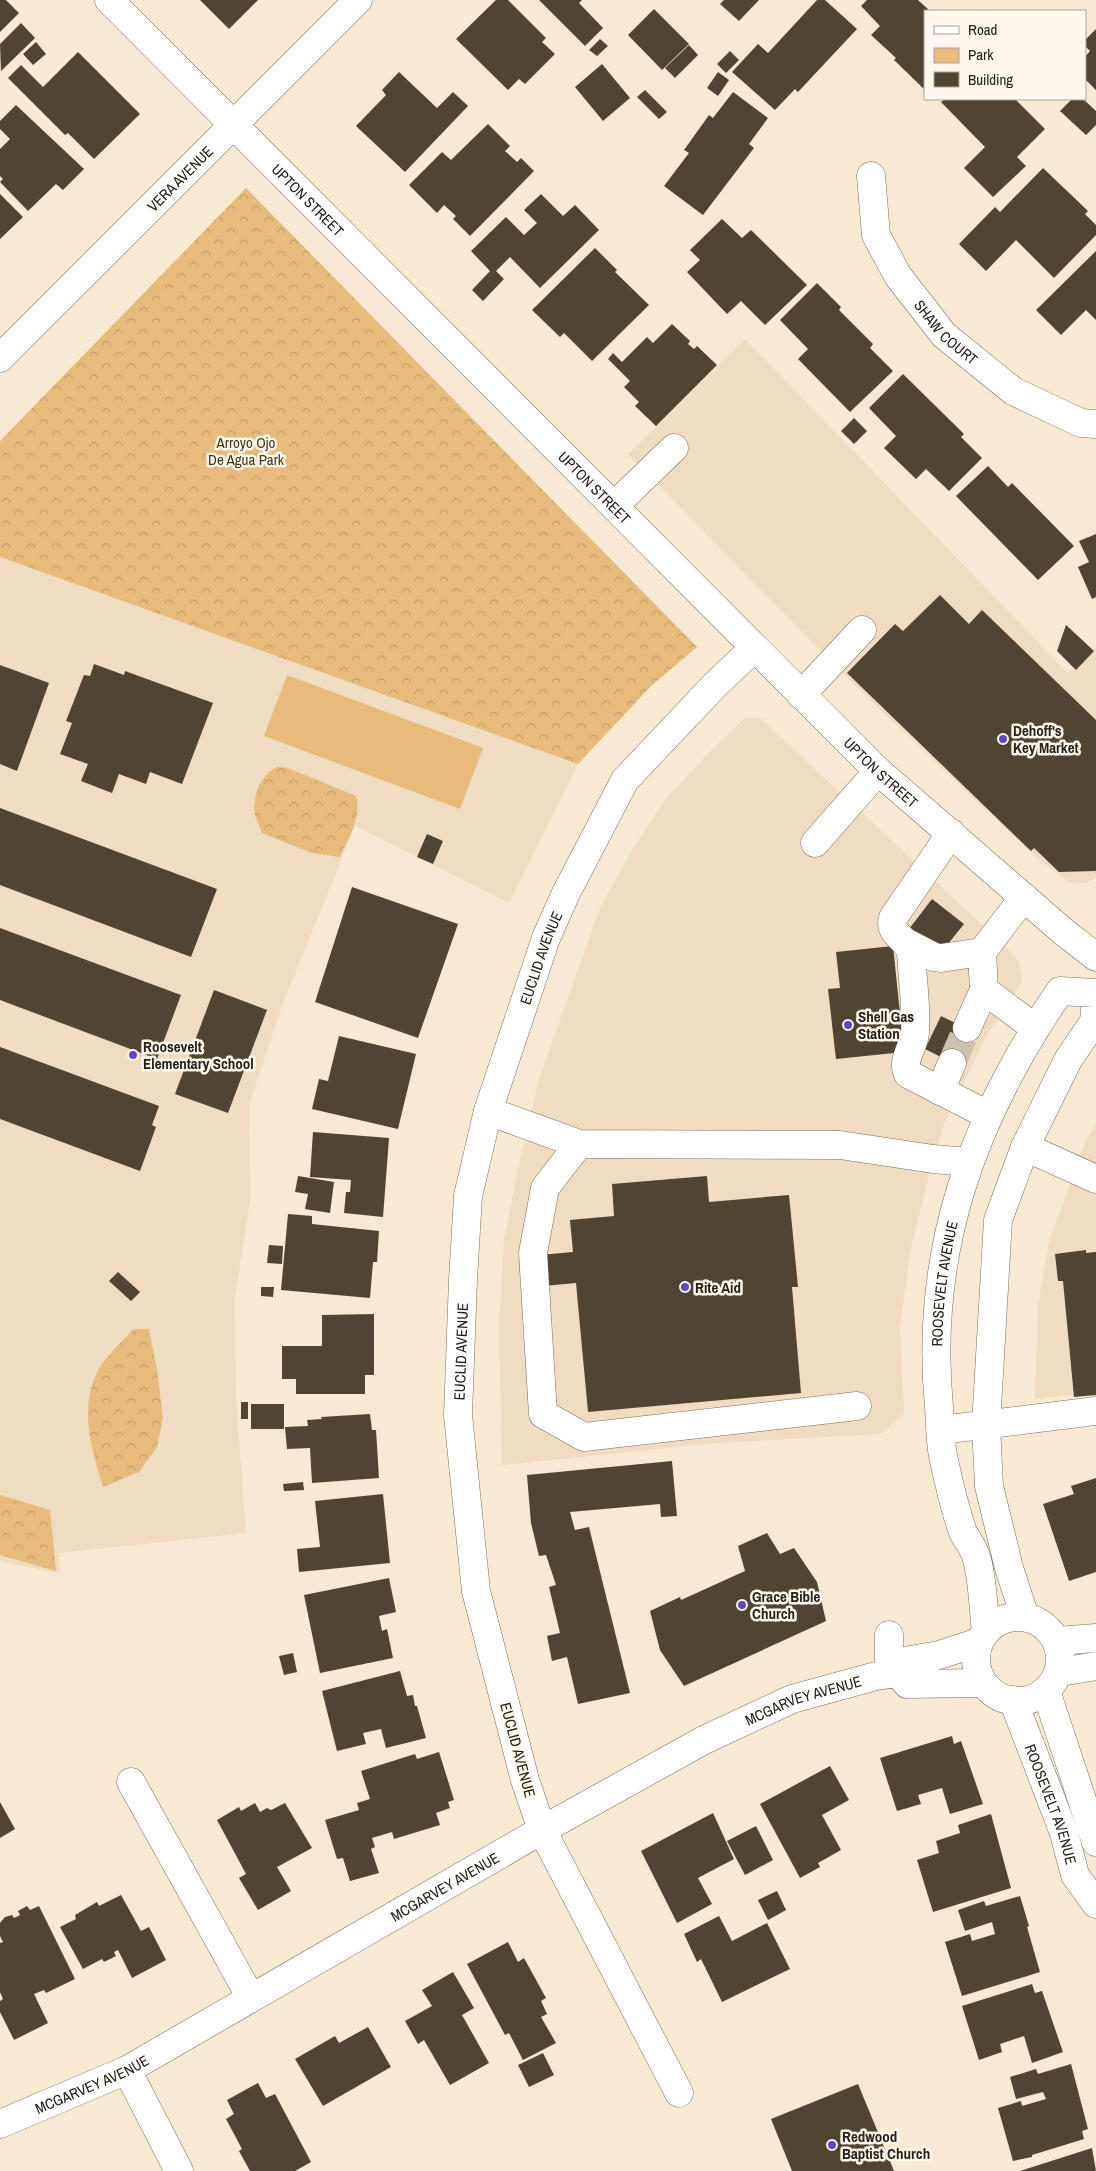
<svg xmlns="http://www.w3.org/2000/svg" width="1096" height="2171" font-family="'Archivo Narrow',sans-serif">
	<defs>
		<pattern id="forest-crowns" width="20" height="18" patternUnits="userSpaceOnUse" patternTransform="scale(1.25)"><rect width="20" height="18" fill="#e6bb7b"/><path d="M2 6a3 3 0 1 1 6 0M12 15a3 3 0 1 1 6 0" fill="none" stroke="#c5a06a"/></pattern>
	</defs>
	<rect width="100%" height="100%" fill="#f8e9d3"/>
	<!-- built -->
	<path fill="#f0dcc0" d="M 745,339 L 1068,673 L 1096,647 L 1096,878 L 1086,883 L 1069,882 L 1032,854 L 844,675 L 628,454 Z
		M 0,557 L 578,764 L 509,903 L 355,826 L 282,1006 L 249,1105 L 250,1201 L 235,1299 L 236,1398 L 246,1533 L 59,1553 L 60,1574 L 0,1561 Z
		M 745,718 L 760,718 L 1007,948 L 1019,962 L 1022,982 L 985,1038 L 944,1124 L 927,1183 L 911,1247 L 900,1327 L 904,1414 L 881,1434 L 716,1443 L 502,1465 L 499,1327 L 504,1241 L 516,1178 L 538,1082 L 600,908 L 632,850 L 665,800 L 708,754 Z
		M 1096,1123 L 1096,1392 L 1035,1399 L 1038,1305 L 1049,1241 L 1086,1141 Z"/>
	<!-- green -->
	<path fill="#e6bb7b" d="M 287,675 L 483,748 L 460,809 L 264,736 Z"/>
	<!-- forest -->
	<path fill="url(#forest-crowns)" d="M 246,188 L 697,647 L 651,686 L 578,764 L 0,557 L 0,441 Z
		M 277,767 L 288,768 L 356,796 C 362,818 348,838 340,857 L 312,853 L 262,833 C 260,827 256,820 255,814 C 252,797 261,774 277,767 Z
		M 134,1329 L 149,1329 L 157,1369 L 163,1418 L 157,1447 L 139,1472 L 103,1487 C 92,1451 80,1413 95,1377 C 102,1359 121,1343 134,1329 Z
		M 0,1495 L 50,1510 L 56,1571 L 0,1555 Z"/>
	<!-- building -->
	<path fill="#504432" d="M 0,0 L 6,0 L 19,13 L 0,32 Z
		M 200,0 L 258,0 L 229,29 Z
		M 496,0 L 508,0 L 546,38 L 542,42 L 555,54 L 525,84 L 519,79 L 508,90 L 456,39 Z
		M 539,0 L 582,0 L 579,3 L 603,28 L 585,46 Z
		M 724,0 L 759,0 L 739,21 L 720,4 Z
		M 817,0 L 825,0 L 857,29 L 798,92 L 795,89 L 775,110 L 732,72 L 758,44 L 768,53 Z
		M 867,0 L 918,0 L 930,11 L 925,11 L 924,89 L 894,60 L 896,58 L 871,35 L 880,26 L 861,6 Z
		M 654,9 L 689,44 L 662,70 L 628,35 Z
		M 21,23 L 35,38 L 1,71 L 0,44 Z
		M 1096,29 L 1096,90 L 1085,79 L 1085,57 L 1090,51 L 1085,46 L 1085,40 Z
		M 600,39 L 608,46 L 597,56 L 589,50 Z
		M 36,42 L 46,54 L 33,65 L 23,54 Z
		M 689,45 L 698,55 L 675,78 L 665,68 Z
		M 730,51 L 739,60 L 726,73 L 717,64 Z
		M 78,52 L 140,114 L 94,159 L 68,133 L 65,135 L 8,78 L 21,65 L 43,87 Z
		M 602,64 L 630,98 L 603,121 L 575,87 Z
		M 399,72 L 437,108 L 453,92 L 468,106 L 405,172 L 356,126 L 386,95 L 382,90 Z
		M 718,72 L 729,80 L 718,96 L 707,88 Z
		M 645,90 L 667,112 L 659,119 L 637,97 Z
		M 733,92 L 768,118 L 749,144 L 754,148 L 703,215 L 664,186 L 689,153 L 684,150 L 709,115 L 713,118 Z
		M 945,99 L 1015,99 L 1045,129 L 1017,157 L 1026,166 L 993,197 L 964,168 L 985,147 L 941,102 Z
		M 1072,99 L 1083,99 L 1096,111 L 1096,125 L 1086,135 L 1060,111 Z
		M 16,105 L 84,169 L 63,190 L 56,184 L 28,211 L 0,182 L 3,179 L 0,176 L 0,149 L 10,139 L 0,129 L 0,121 Z
		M 488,124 L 510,146 L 505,151 L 517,162 L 521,158 L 534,171 L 470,236 L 453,219 L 456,216 L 444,205 L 437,213 L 409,185 L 442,152 L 451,160 Z
		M 1043,168 L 1088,211 L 1085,214 L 1096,225 L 1096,235 L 1054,278 L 1016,240 L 986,271 L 959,244 L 995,207 L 1000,212 Z
		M 0,194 L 23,217 L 0,239 Z
		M 541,194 L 563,216 L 575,205 L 599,230 L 540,288 L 510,257 L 496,271 L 504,279 L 483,301 L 472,290 L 490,271 L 471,251 L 506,217 L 524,235 L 537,223 L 524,210 Z
		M 722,219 L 742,238 L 751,230 L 807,285 L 765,325 L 741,301 L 727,314 L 687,272 L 700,260 L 690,250 Z
		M 595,248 L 617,270 L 615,272 L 649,305 L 592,361 L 564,333 L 560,337 L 532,310 Z
		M 1096,251 L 1096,320 L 1086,310 L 1061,335 L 1036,310 Z
		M 817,283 L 841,307 L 839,310 L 873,344 L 870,348 L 893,371 L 850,412 L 798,359 L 808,349 L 780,320 Z
		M 672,324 L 690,341 L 688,344 L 694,349 L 697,346 L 717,365 L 656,426 L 635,406 L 639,402 L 624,387 L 630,381 L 608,359 L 613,353 L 622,362 L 647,337 L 653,343 Z
		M 903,374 L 964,434 L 961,437 L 982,458 L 949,491 L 926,469 L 916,479 L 884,448 L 896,436 L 869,408 Z
		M 854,418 L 867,431 L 854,444 L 841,431 Z
		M 988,466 L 1008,487 L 1012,483 L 1074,546 L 1038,580 L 956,496 Z
		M 1096,534 L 1096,597 L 1092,599 L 1078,567 L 1089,562 L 1079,541 Z
		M 940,595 L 969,624 L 982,610 L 1096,720 L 1096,871 L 1059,872 L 1034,848 L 1031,851 L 847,673 L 895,624 L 903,631 Z
		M 1066,625 L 1094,651 L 1076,670 L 1057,651 Z
		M 94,664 L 124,675 L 125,671 L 213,703 L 182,784 L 150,772 L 146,784 L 119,774 L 112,793 L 81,781 L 88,764 L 60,754 L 72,723 L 66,721 L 84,675 L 90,676 Z
		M 0,665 L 49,683 L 17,771 L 0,764 Z
		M 0,808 L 217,889 L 191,957 L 0,885 Z
		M 427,834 L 443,841 L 433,864 L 417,857 Z
		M 352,887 L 458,924 L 418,1038 L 315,1002 Z
		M 932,899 L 964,924 L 940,954 L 909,929 Z
		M 0,928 L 181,995 L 157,1059 L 0,1000 Z
		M 893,946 L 904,1052 L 836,1059 L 828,989 L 840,988 L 836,952 Z
		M 214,990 L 267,1010 L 228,1113 L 175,1094 Z
		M 941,1016 L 976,1033 L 959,1066 L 925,1049 Z
		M 339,1036 L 416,1054 L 398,1129 L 312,1109 L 319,1079 L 328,1081 Z
		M 0,1047 L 159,1106 L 152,1125 L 156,1127 L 140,1171 L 0,1119 Z
		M 313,1132 L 389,1138 L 383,1217 L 344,1213 L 346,1192 L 350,1192 L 351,1180 L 310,1177 Z
		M 298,1176 L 334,1182 L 330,1213 L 305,1209 L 308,1194 L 295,1192 Z
		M 707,1176 L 709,1202 L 789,1195 L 798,1287 L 792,1287 L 801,1393 L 588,1412 L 576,1283 L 543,1286 L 540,1255 L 573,1252 L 570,1220 L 614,1216 L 612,1184 Z
		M 288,1214 L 312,1216 L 312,1224 L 379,1231 L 377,1262 L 373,1262 L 370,1298 L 281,1290 Z
		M 269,1245 L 283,1246 L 282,1264 L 267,1263 Z
		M 1086,1250 L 1086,1253 L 1096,1252 L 1096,1395 L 1074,1397 L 1063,1281 L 1058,1281 L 1055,1254 Z
		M 118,1272 L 140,1292 L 131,1301 L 109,1281 Z
		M 261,1287 L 274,1287 L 273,1297 L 261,1296 Z
		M 374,1314 L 374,1375 L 365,1375 L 365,1394 L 296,1394 L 296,1379 L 282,1379 L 282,1346 L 322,1346 L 322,1315 Z
		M 241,1402 L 248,1402 L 248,1419 L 241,1419 Z
		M 251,1404 L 284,1404 L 284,1429 L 251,1429 Z
		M 370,1414 L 372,1430 L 376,1430 L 379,1478 L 312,1483 L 310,1448 L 287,1449 L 285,1427 L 308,1426 L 307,1420 L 322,1419 L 321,1417 Z
		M 672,1461 L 677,1516 L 661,1517 L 660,1504 L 570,1512 L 575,1530 L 589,1527 L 630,1693 L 578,1704 L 567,1657 L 552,1661 L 547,1636 L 560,1633 L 549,1587 L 556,1585 L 546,1555 L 539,1556 L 531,1523 L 527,1475 Z
		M 1096,1478 L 1096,1572 L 1069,1581 L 1043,1504 L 1074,1494 L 1071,1486 Z
		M 303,1482 L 304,1490 L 284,1491 L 283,1484 Z
		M 383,1494 L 390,1563 L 299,1572 L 297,1549 L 320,1547 L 315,1501 Z
		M 767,1533 L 780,1554 L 794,1548 L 817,1582 L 826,1621 L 684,1686 L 660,1650 L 650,1611 L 680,1597 L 681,1600 L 745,1571 L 738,1546 Z
		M 389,1578 L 396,1612 L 379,1616 L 382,1631 L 387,1629 L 393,1658 L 320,1673 L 304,1595 Z
		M 293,1653 L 297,1672 L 284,1675 L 279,1656 Z
		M 400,1671 L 407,1696 L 413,1695 L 415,1706 L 417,1706 L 426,1738 L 386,1748 L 381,1729 L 363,1733 L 366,1744 L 337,1751 L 322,1691 Z
		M 952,1736 L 954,1744 L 961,1741 L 983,1804 L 950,1814 L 942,1788 L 918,1795 L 921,1804 L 897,1811 L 880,1758 Z
		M 439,1752 L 454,1800 L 448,1802 L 450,1808 L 436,1813 L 440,1825 L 394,1839 L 392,1832 L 372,1838 L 375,1847 L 371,1849 L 379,1873 L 350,1881 L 343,1858 L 337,1859 L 325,1820 L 359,1810 L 357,1803 L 370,1799 L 361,1771 L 415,1754 L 417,1759 Z
		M 830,1766 L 849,1800 L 822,1815 L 841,1850 L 818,1863 L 820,1867 L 800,1878 L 760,1804 Z
		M 0,1802 L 15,1829 L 0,1838 Z
		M 255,1803 L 260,1812 L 267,1808 L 271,1810 L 285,1803 L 312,1848 L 277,1867 L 291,1891 L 258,1910 L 239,1878 L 246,1874 L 217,1820 L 239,1807 L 241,1811 Z
		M 713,1813 L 734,1859 L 698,1878 L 712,1904 L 677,1923 L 641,1851 Z
		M 991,1814 L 1011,1888 L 933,1912 L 917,1860 L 939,1853 L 936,1841 L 960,1833 L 958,1825 Z
		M 756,1826 L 773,1860 L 745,1875 L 727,1841 Z
		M 777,1891 L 786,1910 L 768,1920 L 758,1900 Z
		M 121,1895 L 141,1931 L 149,1927 L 166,1960 L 132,1978 L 118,1950 L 114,1952 L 116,1956 L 104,1962 L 102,1959 L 83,1969 L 60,1927 L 76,1919 L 75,1915 L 97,1902 L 99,1906 Z
		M 1020,1896 L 1029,1926 L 1027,1927 L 1040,1972 L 962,1996 L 945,1942 L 970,1934 L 972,1941 L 995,1934 L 992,1922 L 965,1931 L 958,1910 L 984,1901 L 986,1906 Z
		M 27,1906 L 30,1910 L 39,1906 L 75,1979 L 46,1993 L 44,1990 L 34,1994 L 48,2023 L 14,2040 L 0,2012 L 0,2001 L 3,1999 L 0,1992 L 0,1943 L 3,1942 L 0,1936 L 0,1923 L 5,1917 L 12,1915 L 14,1918 L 20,1915 L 18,1911 Z
		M 719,1916 L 732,1941 L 767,1923 L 790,1969 L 722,2002 L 701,1959 L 697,1962 L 684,1934 Z
		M 508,1942 L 518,1962 L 524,1958 L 546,1998 L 541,2001 L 547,2014 L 541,2017 L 556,2043 L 523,2060 L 509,2033 L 505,2035 L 467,1964 Z
		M 453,1972 L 474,2008 L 462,2015 L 489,2063 L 450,2085 L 424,2040 L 418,2044 L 405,2021 L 432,2006 L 422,1990 Z
		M 1032,1984 L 1035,1993 L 1042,1991 L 1063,2052 L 1032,2063 L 1024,2036 L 1000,2044 L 1002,2052 L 979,2060 L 962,2006 Z
		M 368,2027 L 391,2067 L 323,2106 L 295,2059 L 335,2036 L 339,2043 Z
		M 543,2053 L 554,2075 L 529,2087 L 518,2065 Z
		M 1071,2064 L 1088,2129 L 1082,2131 L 1084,2139 L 1032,2155 L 1032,2157 L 1013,2161 L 998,2108 L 1021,2101 L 1022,2106 L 1046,2099 L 1043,2092 L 1016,2099 L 1010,2077 L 1036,2069 L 1038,2074 Z
		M 258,2083 L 266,2098 L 275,2094 L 311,2162 L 295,2171 L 250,2171 L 239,2151 L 242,2149 L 226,2119 L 234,2114 L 227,2100 Z
		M 858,2084 L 894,2171 L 792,2171 L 771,2119 Z
		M 1092,2148 L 1096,2171 L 1020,2171 Z"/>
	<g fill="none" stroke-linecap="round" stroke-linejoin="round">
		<!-- minor-tunnel -->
		<path stroke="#cec1ae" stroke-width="28" stroke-dasharray="28 14" stroke-linecap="butt" d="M 952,1063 L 967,1028"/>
		<!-- minor casing -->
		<g stroke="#7c6e5b" stroke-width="29">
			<g id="minor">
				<path id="s1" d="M 109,0 L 878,771 L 1065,933 L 1096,957"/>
				<path id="s2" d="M 871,176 L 876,235 L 898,276 L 944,335 L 1013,391 L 1081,423 L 1096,424"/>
				<path id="s3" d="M 0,358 L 358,0"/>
				<path d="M 615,505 L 674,448"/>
				<path d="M 801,695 L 862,630"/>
				<path d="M 951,833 L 893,918 C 888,933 904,937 911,950 C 912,977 917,1006 915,1033 C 914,1047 901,1060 908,1074 L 988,1115"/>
				<path d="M 815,843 L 878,771"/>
				<path d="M 907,943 L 934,957 L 941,958 L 982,952"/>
				<path d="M 984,990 L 1035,1028"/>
				<path d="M 967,1028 L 984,990 L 982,952 L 1024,897"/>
				<path d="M 940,1091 L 952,1063"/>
				<path d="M 488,1111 L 579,1144 L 840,1145 L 933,1159 L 969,1162"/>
				<path d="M 579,1144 L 545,1188 L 533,1253 L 543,1414 L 584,1437 L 857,1406"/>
				<path d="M 1025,1147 L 1096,1179"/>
				<path d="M 941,1430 L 1096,1411"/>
				<circle cx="1018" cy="1659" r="42"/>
				<path id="s4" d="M 986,1631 C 983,1607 983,1579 976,1556 C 973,1547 967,1540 963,1532 C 955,1510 948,1479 943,1456 C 940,1440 940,1423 939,1407 C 924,1251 973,1118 1060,991 L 1095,993 L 1095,1020 L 1068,1060 L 1025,1147 L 998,1220 L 986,1425 L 989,1486 L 1009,1568 L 1025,1617"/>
				<path d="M 889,1635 L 889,1674"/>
				<path d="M 1057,1641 L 1096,1638"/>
				<path d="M 979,1642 L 939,1655 L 905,1661 L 898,1673 L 907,1684 L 983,1683"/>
				<path d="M 1060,1672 L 1096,1666"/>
				<path d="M 1046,1691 L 1096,1842"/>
				<path id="s5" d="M 1013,1700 L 1064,1833 L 1075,1875 L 1096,1904"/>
				<path d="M 131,1782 L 251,1998"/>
				<path d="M 127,2070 L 179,2171"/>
				<path id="s6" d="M 679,2093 L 542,1830 L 525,1780 L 476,1591 L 458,1415 L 463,1280 L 468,1196 L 488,1111 L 546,938 L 566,893 L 625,780 L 715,685 L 754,648"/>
				<path id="s7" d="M 0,2124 L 127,2070 L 542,1830 L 704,1740 L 792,1699 L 876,1676 L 898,1673"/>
			</g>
		</g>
		<!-- minor -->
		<use href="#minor" stroke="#fff" stroke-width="28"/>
	</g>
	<!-- markers -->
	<g fill="#5f47c0" stroke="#fef8ef" stroke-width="2">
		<circle cx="1003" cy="739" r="5"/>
		<circle cx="848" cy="1025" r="5"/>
		<circle cx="133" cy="1055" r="5"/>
		<circle cx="685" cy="1287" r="5"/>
		<circle cx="742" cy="1605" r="5"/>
		<circle cx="832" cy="2145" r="5"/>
	</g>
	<g text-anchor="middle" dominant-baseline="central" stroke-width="5" stroke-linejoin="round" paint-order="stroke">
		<!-- street labels -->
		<g font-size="15" fill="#252018" stroke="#fef8ef">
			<text stroke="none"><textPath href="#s3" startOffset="254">VERA AVENUE</textPath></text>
			<text stroke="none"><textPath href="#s1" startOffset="282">UPTON STREET</textPath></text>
			<text stroke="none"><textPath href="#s2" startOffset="180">SHAW COURT</textPath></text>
			<text stroke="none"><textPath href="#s1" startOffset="688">UPTON STREET</textPath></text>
			<text stroke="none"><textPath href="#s1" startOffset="1092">UPTON STREET</textPath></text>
			<text stroke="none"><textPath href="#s6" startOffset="1190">EUCLID AVENUE</textPath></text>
			<text stroke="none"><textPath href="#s4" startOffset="355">ROOSEVELT AVENUE</textPath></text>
			<text stroke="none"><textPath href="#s6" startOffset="785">EUCLID AVENUE</textPath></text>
			<text stroke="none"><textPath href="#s7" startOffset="910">MCGARVEY AVENUE</textPath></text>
			<text transform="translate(518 1750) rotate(75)">EUCLID AVENUE</text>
			<text stroke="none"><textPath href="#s5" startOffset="111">ROOSEVELT AVENUE</textPath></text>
			<text stroke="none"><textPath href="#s7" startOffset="505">MCGARVEY AVENUE</textPath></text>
			<text stroke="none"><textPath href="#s7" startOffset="100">MCGARVEY AVENUE</textPath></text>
		</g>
		<!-- park labels -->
		<g font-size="15" fill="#4a3512" stroke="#fef8ef">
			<text x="246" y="442">Arroyo Ojo<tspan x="246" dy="17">De Agua Park</tspan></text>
		</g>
		<!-- poi labels -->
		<g font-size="15" font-weight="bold" fill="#252018" stroke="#fef8ef" text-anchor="start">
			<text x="1013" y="730">Dehoff's<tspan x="1013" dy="17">Key Market</tspan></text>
			<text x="858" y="1016">Shell Gas<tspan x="858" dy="17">Station</tspan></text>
			<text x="143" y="1046">Roosevelt<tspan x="143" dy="17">Elementary School</tspan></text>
			<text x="695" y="1287">Rite Aid</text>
			<text x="752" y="1596">Grace Bible<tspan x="752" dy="17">Church</tspan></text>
			<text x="842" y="2136">Redwood<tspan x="842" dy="17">Baptist Church</tspan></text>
		</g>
	</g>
	<!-- legend -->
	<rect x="924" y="10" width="162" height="90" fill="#fef8ef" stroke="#a7a299"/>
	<rect x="934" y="26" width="25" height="8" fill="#ffffff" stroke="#a7a299"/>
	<text x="968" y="35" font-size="15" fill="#252018">Road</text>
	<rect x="934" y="48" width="25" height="15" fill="#e6bb7b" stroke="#a7a299"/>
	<text x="968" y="60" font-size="15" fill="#252018">Park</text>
	<rect x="934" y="72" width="25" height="15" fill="#504432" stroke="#a7a299"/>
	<text x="968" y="85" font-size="15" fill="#252018">Building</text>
</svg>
